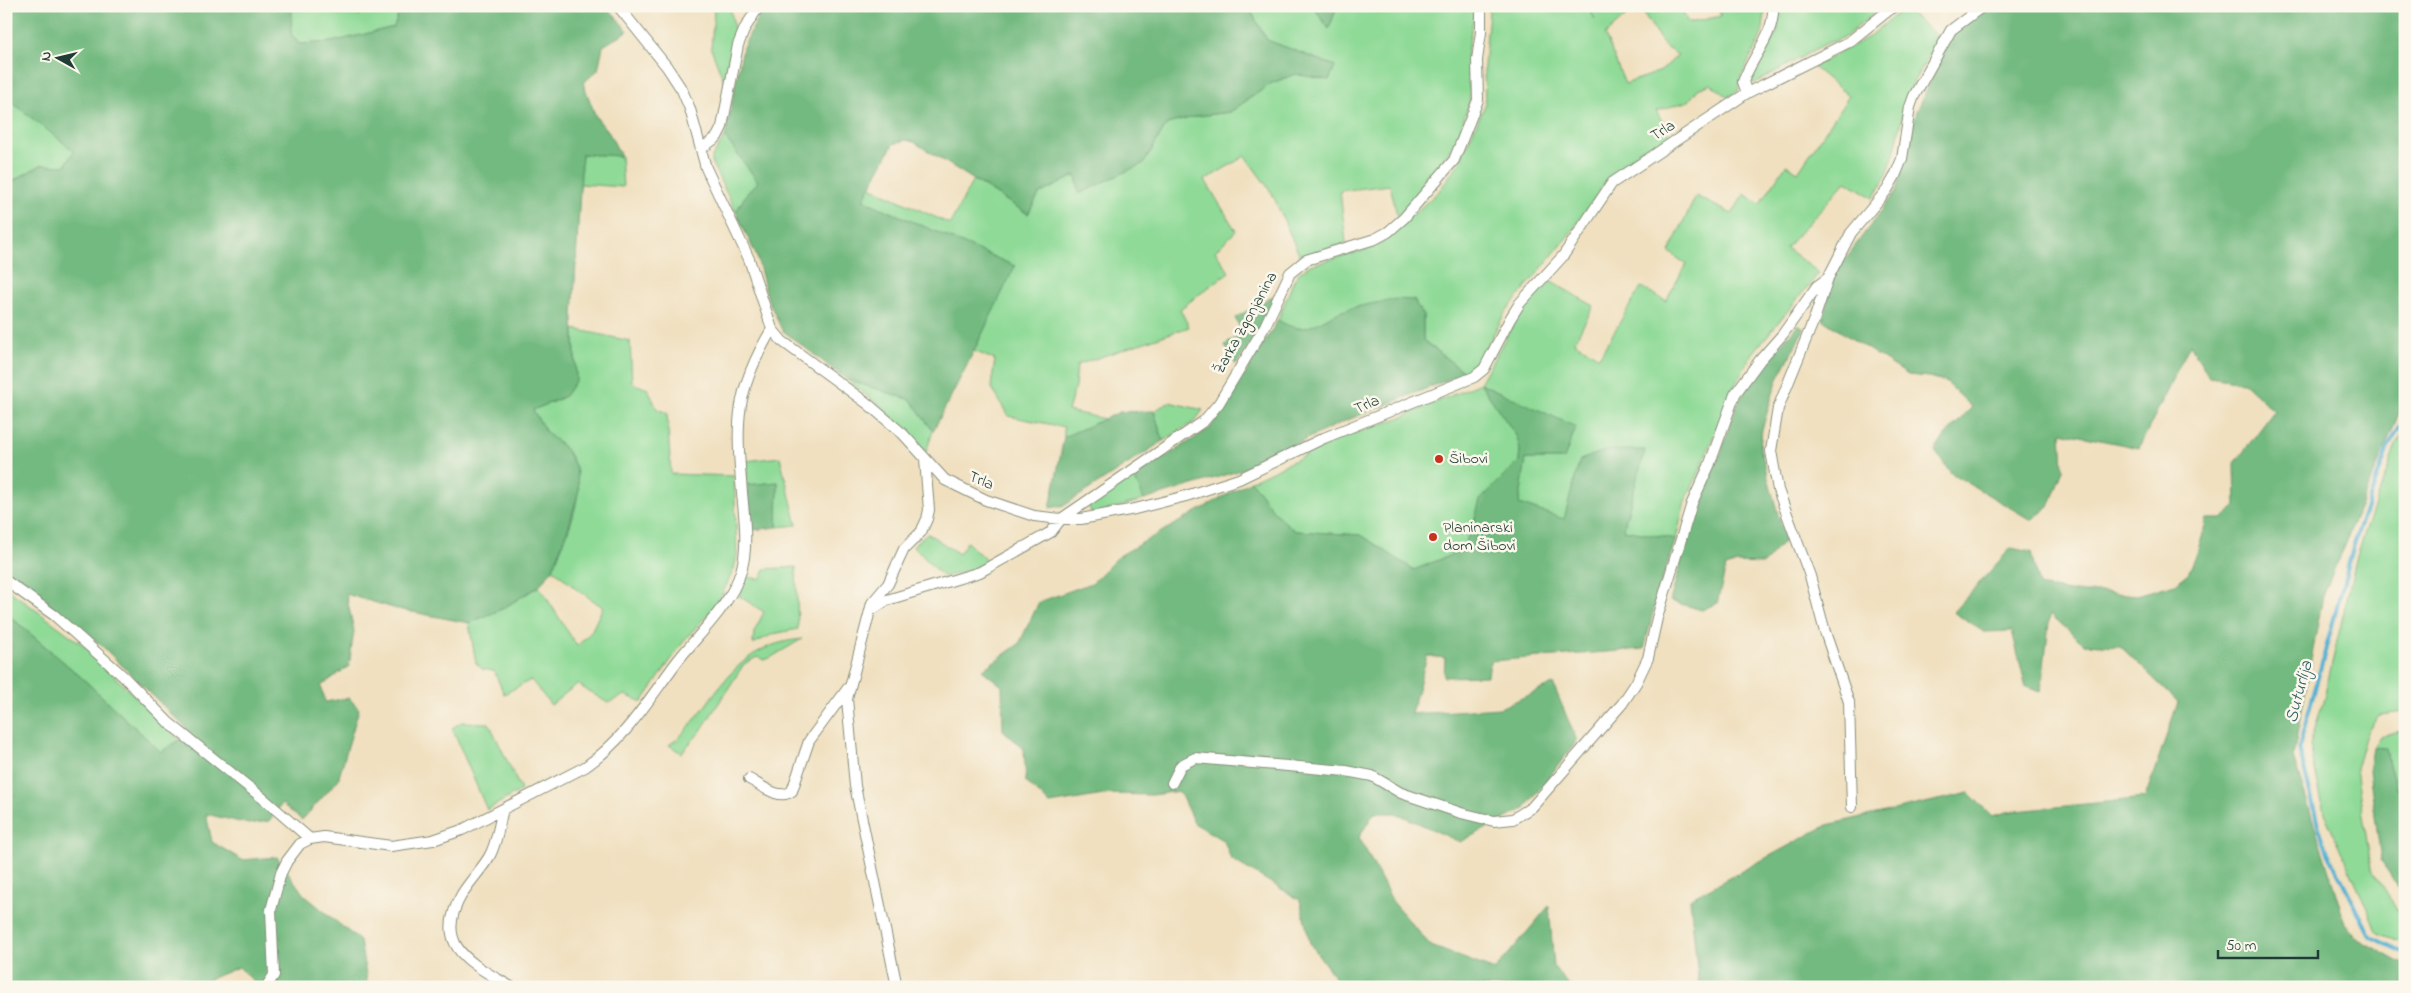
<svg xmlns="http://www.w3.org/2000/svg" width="2411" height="993" font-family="'Indie Flower',sans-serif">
	<rect width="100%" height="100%" fill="#fbf7ec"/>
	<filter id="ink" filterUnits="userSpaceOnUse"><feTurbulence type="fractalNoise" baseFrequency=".02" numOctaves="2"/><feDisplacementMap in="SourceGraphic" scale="10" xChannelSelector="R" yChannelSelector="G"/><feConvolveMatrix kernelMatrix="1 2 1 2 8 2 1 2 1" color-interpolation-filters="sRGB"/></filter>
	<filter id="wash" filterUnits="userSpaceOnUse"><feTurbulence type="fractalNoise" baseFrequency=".0096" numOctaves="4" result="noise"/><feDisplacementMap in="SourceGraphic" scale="20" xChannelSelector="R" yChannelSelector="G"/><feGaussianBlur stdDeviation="1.12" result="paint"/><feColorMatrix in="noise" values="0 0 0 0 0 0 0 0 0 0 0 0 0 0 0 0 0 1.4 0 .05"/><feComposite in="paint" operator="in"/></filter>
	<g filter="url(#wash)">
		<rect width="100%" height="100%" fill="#f0e0c0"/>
		<!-- green -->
		<path fill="#8fda97" stroke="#578c66" d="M 292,6 L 346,6 L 359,16 L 365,6 L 401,6 L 394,27 L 332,42 L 299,44 L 291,34 Z
			M 708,6 L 730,6 L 734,28 L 725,84 L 711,48 L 714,12 Z
			M 1248,6 L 1313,6 L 1329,29 L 1337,6 L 1476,6 L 1467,51 L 1470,99 L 1457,141 L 1398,219 L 1390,185 L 1340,191 L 1346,243 L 1300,257 L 1272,193 L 1245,156 L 1205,180 L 1236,231 L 1215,251 L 1229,272 L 1180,309 L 1189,327 L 1077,365 L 1075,387 L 1068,411 L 1105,419 L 1064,437 L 1064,427 L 1008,416 L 991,386 L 995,360 L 974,351 L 1014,266 L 863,200 L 870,187 L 950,224 L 973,180 L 1028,214 L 1039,194 L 1076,175 L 1079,193 L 1144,163 L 1167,124 L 1198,116 L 1230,112 L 1272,83 L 1295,74 L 1329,80 L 1335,66 L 1267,40 Z
			M 1488,6 L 1587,6 L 1595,19 L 1588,6 L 1637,6 L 1605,35 L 1625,84 L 1661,71 L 1678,55 L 1665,47 L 1639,6 L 1681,6 L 1688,23 L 1721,16 L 1717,6 L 1764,6 L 1765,10 C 1764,18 1764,26 1762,33 C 1755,54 1741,68 1738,91 L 1728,97 L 1711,84 L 1698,89 L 1689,101 L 1656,111 L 1673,139 L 1647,148 L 1611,174 L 1572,231 L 1505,313 L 1479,361 L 1465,373 L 1423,340 L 1423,316 L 1343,311 L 1310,328 L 1290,328 L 1278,320 L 1294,280 L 1300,272 L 1310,265 L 1365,250 L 1384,241 L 1439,191 L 1459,163 L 1485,105 L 1484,66 L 1489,12 Z
			M 1779,6 L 1884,6 L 1845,37 L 1825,44 L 1755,83 L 1750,83 L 1778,30 Z
			M 1904,8 L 1941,39 C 1927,60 1910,82 1904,107 C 1896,143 1895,166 1873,198 L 1846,181 L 1786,248 L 1819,273 L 1753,353 L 1731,392 L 1699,473 L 1685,501 L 1676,539 L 1623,530 L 1644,450 L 1580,460 L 1564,520 L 1519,504 L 1526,459 L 1564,459 L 1481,384 L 1517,437 L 1520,449 L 1519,461 L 1480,500 L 1473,526 L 1461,551 L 1414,570 L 1361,535 L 1295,531 L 1275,513 L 1251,481 L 1341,438 L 1405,416 L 1480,383 L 1518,316 L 1550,281 L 1594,306 L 1574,342 L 1599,357 L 1641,287 L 1666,301 L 1686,264 L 1669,252 L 1696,196 L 1732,214 L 1744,194 L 1760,204 L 1786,165 L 1798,172 L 1849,96 L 1813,67 L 1869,37 Z
			M 6,98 L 75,150 L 65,166 L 41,165 L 14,180 L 6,180 Z
			M 725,137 L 759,182 L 747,193 L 736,212 L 712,164 L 712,157 Z
			M 582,154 L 621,156 L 623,187 L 580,184 Z
			M 574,329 L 630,341 L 632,383 L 648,389 L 657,409 L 667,413 L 671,474 L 734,476 L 737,555 L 734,569 L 717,605 L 686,638 L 642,702 L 625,695 L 608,703 L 577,684 L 551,705 L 531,680 L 504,694 L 494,671 L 482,669 L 476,663 L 469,623 L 502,609 L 539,586 L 577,646 L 591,632 L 603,607 L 576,589 L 553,569 C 567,532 594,484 565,448 C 560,443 552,439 547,433 C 541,427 537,418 533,410 L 560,399 L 576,380 Z
			M 846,379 L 911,400 L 933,431 L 926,452 L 885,410 Z
			M 1169,402 L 1203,410 L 1194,422 L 1163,441 L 1154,411 Z
			M 2405,431 L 2405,712 L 2379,715 L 2366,734 L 2356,769 L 2371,868 L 2405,923 L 2405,943 L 2378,933 L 2324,813 L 2310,745 L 2323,702 L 2357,555 L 2398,440 Z
			M 780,457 L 797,525 L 777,527 L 778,482 L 747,485 L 746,461 Z
			M 1134,477 L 1144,500 L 1092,514 L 1088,505 Z
			M 927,533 L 959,554 L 967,542 L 988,562 L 972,570 L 943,577 L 913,546 Z
			M 796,567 L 798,629 L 773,634 L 753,644 L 754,632 L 764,612 L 739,596 L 747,577 L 760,579 L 765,569 Z
			M 6,588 L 83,645 L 179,740 L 161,752 L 81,677 L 6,613 Z
			M 802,639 L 770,658 L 764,660 L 757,657 L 744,664 L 700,732 L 681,753 L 669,745 C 684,735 692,723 703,709 C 731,670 751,644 802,639 Z
			M 462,722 L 489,723 L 521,790 L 487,810 L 452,728 Z
			M 2405,730 L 2405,789 L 2397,788 L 2389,766 L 2386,749 L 2373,747 L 2380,736 Z"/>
		<!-- forest -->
		<path fill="#73ba80" stroke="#497c5a" d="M 6,6 L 292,6 L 291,34 L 299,44 L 332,42 L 394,27 L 401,6 L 606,6 L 628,31 L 603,46 L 598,70 L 583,83 L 596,117 L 609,133 L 621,156 L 582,154 L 573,317 L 576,380 L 565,396 L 533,410 L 546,432 L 565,448 L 576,467 L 579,490 L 570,523 L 553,569 L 539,586 L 502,609 L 469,623 L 397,609 L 346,594 L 354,631 L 349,666 L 321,686 L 325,702 L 349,698 L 359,709 L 338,780 L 302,820 L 282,804 L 269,821 L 249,824 L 206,814 L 212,842 L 242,860 L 277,857 L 304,895 L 360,941 L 368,987 L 259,987 L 239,967 L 191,987 L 6,986 L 6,656 L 12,647 L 6,642 L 6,613 L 81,677 L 161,752 L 179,740 L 188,730 L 100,644 L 6,575 L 6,180 L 15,180 L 41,165 L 65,166 L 74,151 L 6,98 Z
			M 764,6 L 1248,6 L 1267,40 L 1335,66 L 1329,80 L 1295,74 L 1272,83 L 1230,112 L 1198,116 L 1167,124 L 1144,163 L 1079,194 L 1076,175 L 1039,194 L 1028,214 L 914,142 L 906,140 L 893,144 L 863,200 L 1015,266 L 964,371 L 933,431 L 911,400 L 846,379 L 782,330 L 768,299 L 757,257 L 736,212 L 747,193 L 758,182 L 725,137 L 743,47 Z
			M 1313,6 L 1337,6 L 1329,29 Z
			M 1989,6 L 2405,6 L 2405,399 L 2323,596 L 2293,757 L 2345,923 L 2358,939 L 2405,965 L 2405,987 L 1699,987 L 1690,899 L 1827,825 L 1969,793 L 1992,816 L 2007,812 L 2145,798 L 2178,702 L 2120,646 L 2084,644 L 2050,614 L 2041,692 L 2026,687 L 2012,631 L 1984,632 L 1953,612 L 2011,548 L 2031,552 L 2039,586 L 2068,592 L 2103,592 L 2137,595 L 2175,584 L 2188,574 L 2197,553 L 2207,519 L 2222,519 L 2236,506 L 2235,463 L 2274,411 L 2243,382 L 2209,377 L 2190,344 L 2139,448 L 2061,432 L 2063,469 L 2049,507 L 2031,520 L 1951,473 L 1935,451 L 1944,437 L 1972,407 L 1946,382 L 1929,377 L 1908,375 L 1823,320 L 1834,274 L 1896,191 L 1917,111 L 1952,34 Z
			M 1273,296 L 1264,323 L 1236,365 L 1225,345 L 1243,333 L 1235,318 Z
			M 1396,299 L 1414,300 L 1423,316 L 1423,340 L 1465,373 L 1345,421 L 1238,471 L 1144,500 L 1134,477 L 1209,429 L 1223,411 L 1278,320 C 1306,338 1316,321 1342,311 C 1359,305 1379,303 1396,299 Z
			M 1798,325 L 1804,329 L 1777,381 L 1762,429 L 1760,448 L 1785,540 L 1763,564 L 1737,563 L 1726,567 L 1717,603 L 1702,610 L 1670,601 L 1700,498 L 1720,455 L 1737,404 L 1756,373 Z
			M 1480,383 L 1576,427 L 1564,459 L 1526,459 L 1519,504 L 1564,519 L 1580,460 L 1607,450 L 1645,450 L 1623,530 L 1676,539 L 1659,588 L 1644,649 L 1490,661 L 1488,676 L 1444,677 L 1445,658 L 1427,656 L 1411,714 L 1500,708 L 1553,684 L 1577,741 L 1524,809 L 1460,842 L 1396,813 L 1374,813 L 1359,837 L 1393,902 L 1431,946 L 1495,970 L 1549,906 L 1554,967 L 1570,987 L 1342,987 L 1310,943 L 1300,900 L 1231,859 L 1224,841 L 1194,823 L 1179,791 L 1152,795 L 1109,794 L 1050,804 L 1026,782 L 1024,749 L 1003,730 L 1002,686 L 982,670 L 1019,644 L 1039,602 L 1092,583 L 1119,556 L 1251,481 L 1275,513 L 1295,531 L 1361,535 L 1414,570 L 1461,551 L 1473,526 L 1480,500 L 1519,461 L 1520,450 L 1517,437 Z
			M 1154,411 L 1163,441 L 1065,505 L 1050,508 L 1064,437 L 1120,412 Z
			M 778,482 L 777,527 L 752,530 L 747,485 Z
			M 2373,747 L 2386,748 L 2389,766 L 2397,788 L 2405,789 L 2405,899 L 2381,860 L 2369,770 Z"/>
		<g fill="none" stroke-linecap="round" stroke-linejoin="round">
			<!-- stream -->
			<path stroke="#55b1d3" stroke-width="4" d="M 2405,417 L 2388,447 L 2354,544 L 2299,748 L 2318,825 L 2328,853 L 2350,896 L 2371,937 L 2405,953"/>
		</g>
	</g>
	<g filter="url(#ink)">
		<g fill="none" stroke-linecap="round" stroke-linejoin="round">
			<!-- minor casing -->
			<g stroke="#888e7a" stroke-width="12">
				<path id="minor" d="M 1747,93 L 1743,82 C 1752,56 1775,35 1773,6
					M 701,149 L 717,137 L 722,127 L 738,45 L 745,28 L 759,6
					M 772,329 L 782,341 L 868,404 L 903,434 L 945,480 L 986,500 L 1034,516 L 1061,519 L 1081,519 L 1135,509 L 1186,496 L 1239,479 L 1324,438 L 1474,377 L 1484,369 L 1510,319 L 1520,303 L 1563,256 L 1612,183 L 1747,93 L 1849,42 L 1894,6
					M 6,581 L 54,615 L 123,676 L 169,723 L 265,800 L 310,839
					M 870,611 L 887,600 L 980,572 L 1051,532 L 1061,519 L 1204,421 L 1219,403 L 1265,326 L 1290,273 L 1306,260 L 1375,239 L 1388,232 L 1404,218 L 1454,160 L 1478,100 L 1477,60 L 1481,32 L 1481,6
					M 749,779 C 761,785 779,801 792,791 L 809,741 L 848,688
					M 1172,783 L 1181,765 L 1195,758 L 1346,771 L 1372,776 L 1401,793 L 1461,813 L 1494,821 L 1513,819 L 1532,807 L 1622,704 L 1636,683 L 1648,658 L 1657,618 L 1692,503 L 1709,466 L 1735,394 L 1760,360 L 1783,334 L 1817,286 L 1828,278
					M 1852,807 L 1849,702 L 1825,632 L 1810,576 L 1778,490 L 1771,451 L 1778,408 L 1815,317 L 1828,278 L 1851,233 L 1887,190 L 1895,176 L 1902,159 L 1910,107 L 1914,96 L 1951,30 L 1983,6
					M 503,809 C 499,824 497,844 489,857 C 481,870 470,881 462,894 C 431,947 473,964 511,987
					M 266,987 L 274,975 L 271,910 L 281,873 L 287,861 L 300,844 L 310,839 L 324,837 L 391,846 L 433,840 L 462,830 L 585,767 C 626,739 650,697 679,659 C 703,629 739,597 744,558 C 747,537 744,514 742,493 C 736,422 734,392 772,329 L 749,259 L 706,168 L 690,109 L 682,90 L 667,67 L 618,6
					M 897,987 L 855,786 L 847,699 L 872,603 L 888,584 L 904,549 L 921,532 L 927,519 L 929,510 L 925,459"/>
			</g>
			<!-- minor -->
			<use href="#minor" stroke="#fff" stroke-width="10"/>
		</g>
	</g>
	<!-- markers -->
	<g fill="#c8321e" stroke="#fbf7ec" stroke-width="2">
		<circle cx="1439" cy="459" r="5"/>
		<circle cx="1433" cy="537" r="5"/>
	</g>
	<g text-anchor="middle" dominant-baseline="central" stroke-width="5" stroke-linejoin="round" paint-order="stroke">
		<!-- street labels -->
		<g font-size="16" fill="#1f3d34" stroke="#fbf7ec">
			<text transform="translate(1663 131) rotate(-31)">Trla</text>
			<text transform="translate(1246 323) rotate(-61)">Žarka Zgonjanina</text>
			<text transform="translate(1367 405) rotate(-23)">Trla</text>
			<text transform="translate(981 481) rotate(23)">Trla</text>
		</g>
		<!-- poi labels -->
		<g font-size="16" fill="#1f3d34" stroke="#fbf7ec" text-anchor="start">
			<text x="1449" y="459">Šibovi</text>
			<text x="1443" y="528">Planinarski<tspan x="1443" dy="18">dom Šibovi</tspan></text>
		</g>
		<!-- water labels -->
		<g font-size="18" font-style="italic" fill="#2f6064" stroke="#fbf7ec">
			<text transform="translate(2300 692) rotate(-75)">Suturlija</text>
		</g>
	</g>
	<!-- margin -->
	<rect width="2411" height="993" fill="none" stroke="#fbf7ec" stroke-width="25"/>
	<!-- north arrow -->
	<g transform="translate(58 58) rotate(278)" stroke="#fbf7ec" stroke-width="4" paint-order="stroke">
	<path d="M0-4L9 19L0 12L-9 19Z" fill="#1f3d34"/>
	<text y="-8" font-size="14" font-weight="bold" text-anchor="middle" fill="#1f3d34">N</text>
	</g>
	<!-- scale -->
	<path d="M2218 950v8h100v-8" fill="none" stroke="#1f3d34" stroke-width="2.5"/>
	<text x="2226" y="950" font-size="15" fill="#1f3d34" stroke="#fbf7ec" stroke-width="4" paint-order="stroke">50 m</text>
</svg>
